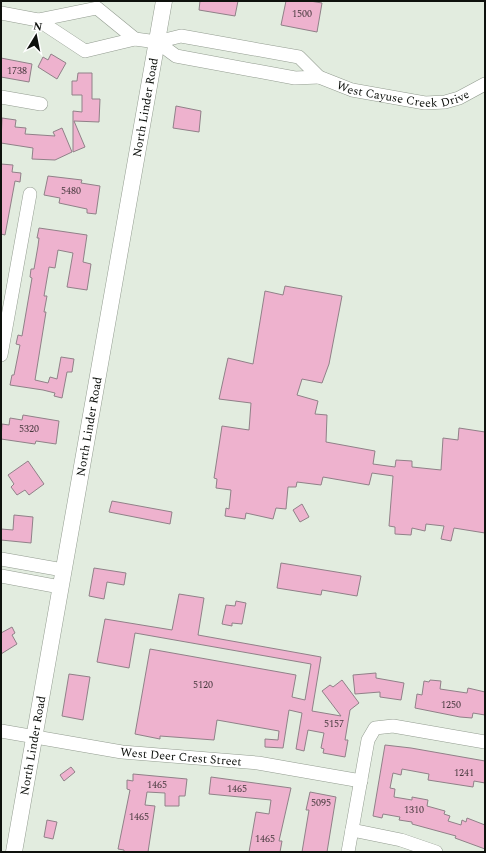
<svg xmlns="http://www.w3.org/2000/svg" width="486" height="853" font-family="Spectral,serif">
	<rect width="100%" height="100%" fill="#e2ecdf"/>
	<!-- building -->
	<path fill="#eeb2ce" stroke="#908188" d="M 200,1 L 238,1 L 235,16 L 199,10 Z
		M 286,1 L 310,1 L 322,3 L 317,32 L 281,25 Z
		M 51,54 L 66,63 L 57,79 L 38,67 L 43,57 L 48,60 Z
		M 1,58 L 32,64 L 29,82 L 1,77 Z
		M 78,73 L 92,73 L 92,99 L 100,99 L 99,122 L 74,121 L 85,147 L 73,152 L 73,111 L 82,112 L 82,95 L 72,95 L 72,81 L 77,81 Z
		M 176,106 L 201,111 L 199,132 L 173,128 Z
		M 2,118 L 16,120 L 15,127 L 26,128 L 25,134 L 55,136 L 53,132 L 62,128 L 72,152 L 55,160 L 32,159 L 33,148 L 1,143 Z
		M 1,164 L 13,165 L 12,172 L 21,173 L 20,182 L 15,181 L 5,235 L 1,234 Z
		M 48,176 L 82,180 L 81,183 L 100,186 L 96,214 L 87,213 L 87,209 L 59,203 L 60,198 L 44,195 Z
		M 39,228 L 87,235 L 83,262 L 91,264 L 87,290 L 67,287 L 73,253 L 58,250 L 55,268 L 49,267 L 44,296 L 47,296 L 44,312 L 46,312 L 35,380 L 48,383 L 50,377 L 57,379 L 61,357 L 74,359 L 72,372 L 67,372 L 62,398 L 54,396 L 55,393 L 43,390 L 10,385 L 12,375 L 14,375 L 20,345 L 16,344 L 18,335 L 22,336 L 32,278 L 30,277 L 31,269 L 34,269 L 38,246 L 39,238 L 37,238 Z
		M 285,286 L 342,296 L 329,364 L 322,383 L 302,379 L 297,395 L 318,401 L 315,414 L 327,415 L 326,442 L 375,451 L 373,464 L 395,467 L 396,460 L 412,461 L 412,467 L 441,470 L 443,438 L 458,440 L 459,428 L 485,432 L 485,533 L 454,528 L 451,541 L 441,539 L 444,526 L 426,524 L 425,531 L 412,528 L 411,535 L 395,534 L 395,527 L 389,526 L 393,476 L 372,473 L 369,485 L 323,477 L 321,485 L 297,482 L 296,487 L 288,487 L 286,509 L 276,508 L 273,519 L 246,513 L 245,519 L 225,516 L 226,508 L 229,509 L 231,490 L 216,488 L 217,479 L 214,478 L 222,426 L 249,430 L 251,403 L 219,399 L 228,358 L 253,364 L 265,291 L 283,295 Z
		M 23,415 L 59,421 L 56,444 L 36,441 L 35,444 L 1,439 L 2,424 L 9,425 L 10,418 L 22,420 Z
		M 28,461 L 44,484 L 29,495 L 25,490 L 17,495 L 11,487 L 14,484 L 8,475 Z
		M 112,501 L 172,512 L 170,524 L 109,512 Z
		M 302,504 L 309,517 L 300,522 L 293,510 Z
		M 14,515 L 33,517 L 31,543 L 1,540 L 1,529 L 13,530 Z
		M 281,563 L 361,576 L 357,596 L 322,590 L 321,595 L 277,588 Z
		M 94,568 L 126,573 L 124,585 L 107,582 L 104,599 L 89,596 Z
		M 179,594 L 204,598 L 198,635 L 321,657 L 312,711 L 341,716 L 322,691 L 330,685 L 333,687 L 342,680 L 359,703 L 350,710 L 345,740 L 348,740 L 345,757 L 323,753 L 324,749 L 321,748 L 324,733 L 308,730 L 304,751 L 296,749 L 302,713 L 289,710 L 283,748 L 265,747 L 265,739 L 278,740 L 279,731 L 217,720 L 214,740 L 160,736 L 160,739 L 135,734 L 150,649 L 296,675 L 292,697 L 305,700 L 311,664 L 135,633 L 129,668 L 97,662 L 105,619 L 172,630 Z
		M 236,601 L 246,603 L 242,624 L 232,623 L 232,626 L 222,624 L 226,605 L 235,606 Z
		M 12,627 L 15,633 L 12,635 L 17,644 L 1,654 L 1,633 Z
		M 376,673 L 376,678 L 404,683 L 401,700 L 380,697 L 380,692 L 355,694 L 353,675 Z
		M 69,674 L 90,677 L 83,720 L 62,716 Z
		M 430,680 L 441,681 L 440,689 L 467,693 L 468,688 L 485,692 L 485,715 L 473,713 L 472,718 L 460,717 L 415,708 L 417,694 L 422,695 L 424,681 L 429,682 Z
		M 385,745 L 411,748 L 485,761 L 485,783 L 474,781 L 473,787 L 428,780 L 429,774 L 402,769 L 401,775 L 393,773 L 390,788 L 395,789 L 394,797 L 412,800 L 412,797 L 428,800 L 427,806 L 445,811 L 444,814 L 450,816 L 448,821 L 461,825 L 462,820 L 466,822 L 467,818 L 485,825 L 485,849 L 455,838 L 456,836 L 412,824 L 412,822 L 399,820 L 400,817 L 383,814 L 382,818 L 373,816 Z
		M 71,767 L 75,772 L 64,781 L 60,775 Z
		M 133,774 L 187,779 L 185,796 L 179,796 L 179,806 L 165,806 L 165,793 L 147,792 L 145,805 L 155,806 L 148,852 L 124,852 L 124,850 L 118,849 L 130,790 L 127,789 L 127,780 L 133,781 Z
		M 211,777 L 291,788 L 279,841 L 282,841 L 280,852 L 249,852 L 256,812 L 269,814 L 271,800 L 209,794 Z
		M 310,792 L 336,797 L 327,852 L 302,852 L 309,810 L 306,810 Z
		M 47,820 L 57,822 L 53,839 L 44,837 Z"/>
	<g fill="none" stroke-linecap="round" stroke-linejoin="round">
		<!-- minor casing -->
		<g stroke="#939c90" stroke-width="14">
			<g id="minor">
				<path d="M 1,13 L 38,20 L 97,8 L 135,39"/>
				<path id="s1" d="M 38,20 L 85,51 L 135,39 L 157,42 L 181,36 L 299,57 L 319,77 L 352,90 L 425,103 L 445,102 L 459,98 L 485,84"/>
				<path d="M 157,42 L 176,56 L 295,78 L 319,77"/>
				<path d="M 1,97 L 41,104"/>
				<path d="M 1,355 L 30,194"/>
				<path d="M 1,559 L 63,570"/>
				<path d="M 1,576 L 60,587"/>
				<path id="s2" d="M 1,731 L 122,752 L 258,763 L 361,781"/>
				<path d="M 352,830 L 401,840 L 436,852"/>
				<path d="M 348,852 L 368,740 L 375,728 L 393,726 L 485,742"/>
			</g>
		</g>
		<!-- major casing -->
		<g stroke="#939c90" stroke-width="17">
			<g id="major">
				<path id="s3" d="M 14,852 L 164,1"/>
			</g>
		</g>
		<!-- minor -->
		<use href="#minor" stroke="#fff" stroke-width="13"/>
		<!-- major -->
		<use href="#major" stroke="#fff" stroke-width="16"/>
	</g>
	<g text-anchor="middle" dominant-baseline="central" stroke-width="3" stroke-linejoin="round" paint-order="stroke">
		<!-- number labels -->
		<g font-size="10" fill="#46393d">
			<text x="302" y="14">1500</text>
			<text x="17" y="71">1738</text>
			<text x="71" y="191">5480</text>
			<text x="29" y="429">5320</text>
			<text x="203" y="685">5120</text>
			<text x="451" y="705">1250</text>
			<text x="334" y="724">5157</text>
			<text x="464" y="773">1241</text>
			<text x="157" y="785">1465</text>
			<text x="237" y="789">1465</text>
			<text x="321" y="803">5095</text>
			<text x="414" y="810">1310</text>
			<text x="139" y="817">1465</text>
			<text x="265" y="839">1465</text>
		</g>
		<!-- street labels -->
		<g font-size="12" fill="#0e110d" stroke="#fff">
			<text stroke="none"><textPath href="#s1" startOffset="390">West Cayuse Creek Drive</textPath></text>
			<text stroke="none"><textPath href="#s3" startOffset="756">North Linder Road</textPath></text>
			<text stroke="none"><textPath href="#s3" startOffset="432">North Linder Road</textPath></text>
			<text stroke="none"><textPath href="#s3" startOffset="108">North Linder Road</textPath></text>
			<text stroke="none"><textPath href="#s2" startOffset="182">West Deer Crest Street</textPath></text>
		</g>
	</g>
	<!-- border -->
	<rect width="486" height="853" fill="none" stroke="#0e110d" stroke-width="4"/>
	<!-- north arrow -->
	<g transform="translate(36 36) rotate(10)" stroke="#ffffff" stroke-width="3" paint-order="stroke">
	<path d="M0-3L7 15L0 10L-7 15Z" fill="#0e110d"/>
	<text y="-6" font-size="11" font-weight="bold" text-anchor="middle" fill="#0e110d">N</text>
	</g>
</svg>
